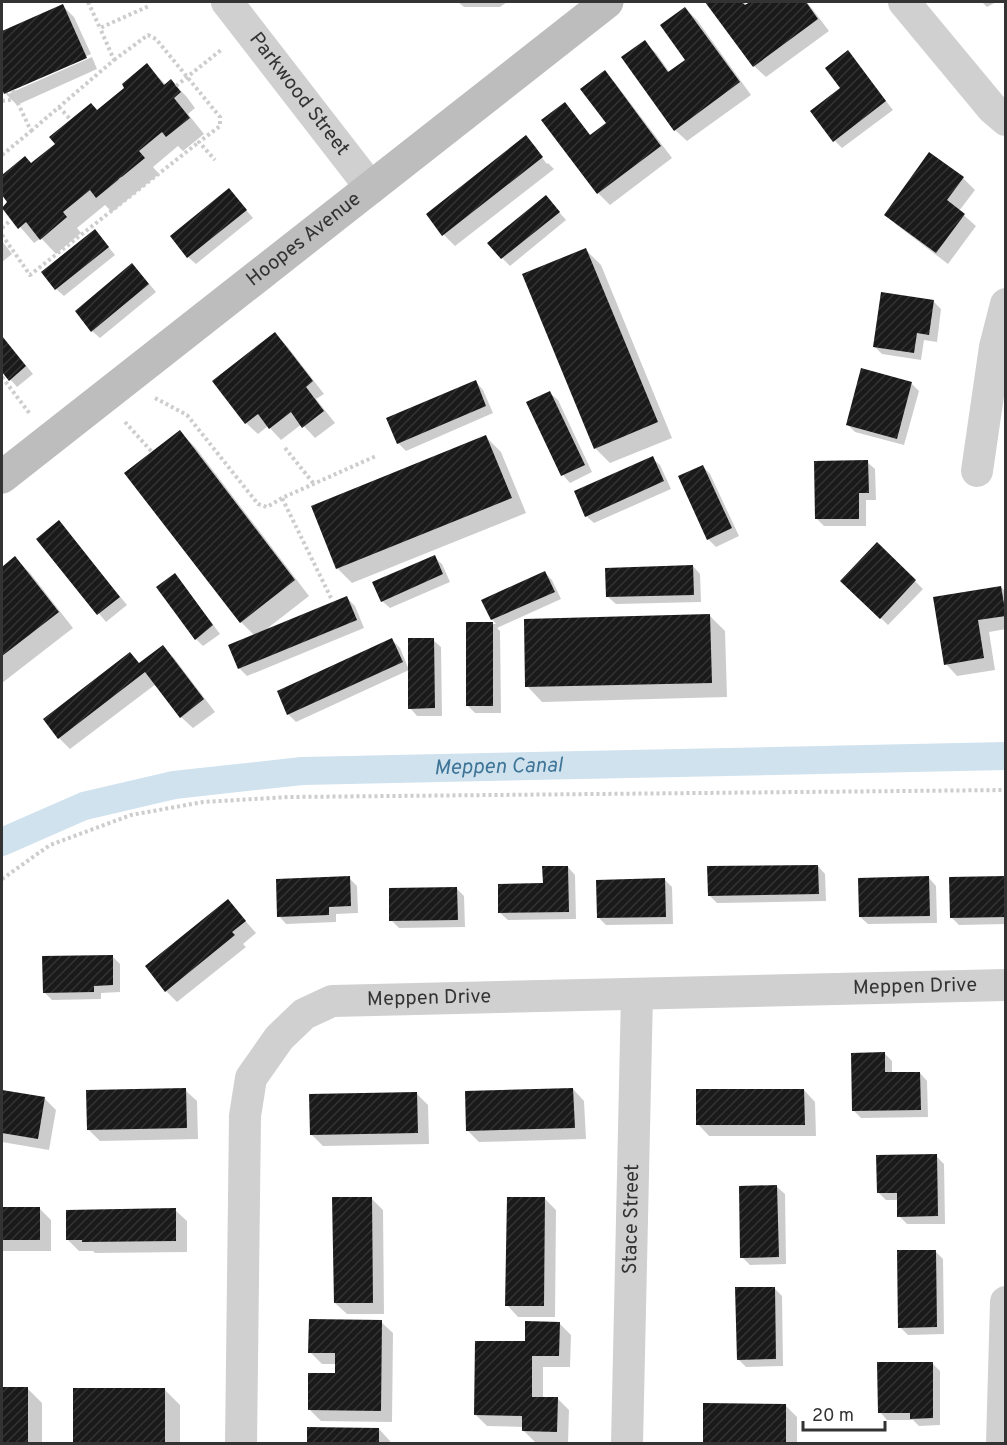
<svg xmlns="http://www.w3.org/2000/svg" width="1007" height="1445" font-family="Overpass,sans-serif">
	<defs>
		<pattern id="building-hatch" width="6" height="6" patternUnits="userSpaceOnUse" patternTransform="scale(1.5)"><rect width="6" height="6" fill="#1a1a1a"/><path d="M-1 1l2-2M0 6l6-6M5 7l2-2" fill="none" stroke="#333"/></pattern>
	</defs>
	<rect width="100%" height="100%" fill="#fff"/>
	<!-- shadow -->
	<path fill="#0003" d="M 458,2 L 507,2 L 500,7 L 464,7 Z
		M 707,2 L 744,2 L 747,6 L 752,2 L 807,2 L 829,31 L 766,77 L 754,66 Z
		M 982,2 L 996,2 L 987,7 Z
		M 63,6 L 74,17 L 91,54 L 8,91 L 8,94 L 92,57 L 97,69 L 17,105 L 5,93 L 2,85 L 2,33 Z
		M 685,8 L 697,20 L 751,95 L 687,141 L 675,130 L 644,42 L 656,53 L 670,73 L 687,61 Z
		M 848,52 L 893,110 L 842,148 L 835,141 Z
		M 147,65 L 166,85 L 171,81 L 186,96 L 195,108 L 188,114 L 204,134 L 183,151 L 178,146 L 153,167 L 159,174 L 112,212 L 105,205 L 77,228 L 81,233 L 56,254 L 41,238 L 34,243 L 3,207 L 9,202 L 2,192 L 2,177 L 25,158 L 32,165 L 126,89 Z
		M 605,72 L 616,84 L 672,158 L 610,205 L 598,193 L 543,120 L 565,104 L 591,136 L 608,123 Z
		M 526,137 L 537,148 L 534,148 L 547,164 L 548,163 L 554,169 L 455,246 L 444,235 L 428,214 Z
		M 963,178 L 975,190 L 959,211 L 976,226 L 948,264 L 898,226 L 886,215 Z
		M 229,190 L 253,218 L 196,264 L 188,257 Z
		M 553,205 L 566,220 L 510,266 L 502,258 Z
		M 102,239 L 115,255 L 64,296 L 56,289 Z
		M 2,241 L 12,254 L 2,262 Z
		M 586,250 L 601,265 L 672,438 L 610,463 L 595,448 Z
		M 140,273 L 156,292 L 100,338 L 92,331 Z
		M 934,302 L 941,309 L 937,342 L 924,340 L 921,360 L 882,354 L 875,347 Z
		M 275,334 L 287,346 L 324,394 L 316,399 L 335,423 L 315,438 L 302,424 L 281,440 L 268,426 L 258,434 L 246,423 Z
		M 2,336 L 33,374 L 17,387 L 2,370 Z
		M 476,382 L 483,390 L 493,413 L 406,451 L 398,443 Z
		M 912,384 L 919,391 L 904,445 L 855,432 L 847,424 Z
		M 550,393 L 558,400 L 592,472 L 570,483 L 563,475 Z
		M 180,432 L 195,447 L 309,596 L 264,631 L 347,598 L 355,606 L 364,628 L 247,676 L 239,668 L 255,636 L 241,622 Z
		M 486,437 L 501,452 L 526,513 L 352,583 L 337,568 Z
		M 652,458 L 660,465 L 671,489 L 594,523 L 586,516 Z
		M 867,462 L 875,469 L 876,500 L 866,500 L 866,526 L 824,526 L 817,519 Z
		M 702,466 L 710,474 L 739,536 L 716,547 L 708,539 Z
		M 66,530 L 127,605 L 106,622 L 38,539 Z
		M 877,544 L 923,589 L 888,625 L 842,581 Z
		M 434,557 L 442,564 L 450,582 L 390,608 L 382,601 Z
		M 15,558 L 30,573 L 73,628 L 2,683 L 2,569 Z
		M 693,566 L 700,574 L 701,602 L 616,604 L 608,597 Z
		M 545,573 L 552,580 L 561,599 L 497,628 L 500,631 L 501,713 L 475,713 L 467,705 L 467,624 L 496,624 L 492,619 Z
		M 182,583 L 220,634 L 203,646 L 196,639 Z
		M 1001,587 L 1006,592 L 1006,629 L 989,632 L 995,670 L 957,676 L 946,664 Z
		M 710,616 L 725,631 L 727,697 L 542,702 L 527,686 Z
		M 392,640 L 400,648 L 409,670 L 433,640 L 441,647 L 442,716 L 417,716 L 410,708 L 409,670 L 296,722 L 288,714 Z
		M 163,647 L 174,658 L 215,712 L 193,728 L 181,717 L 156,684 L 70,749 L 59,738 L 140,664 Z
		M 818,866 L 825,874 L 826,901 L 717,903 L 709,895 Z
		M 568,867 L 575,875 L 576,919 L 508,920 L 500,913 Z
		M 349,878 L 357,886 L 358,913 L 336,914 L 336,922 L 286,924 L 279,916 Z
		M 929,878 L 936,886 L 937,923 L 868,924 L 860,917 Z
		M 1006,878 L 1006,924 L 959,925 L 951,917 Z
		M 665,880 L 672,887 L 673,924 L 606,925 L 599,918 Z
		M 456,888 L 464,896 L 465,927 L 399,928 L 391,920 Z
		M 228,901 L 256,933 L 243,944 L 246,947 L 177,1002 L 166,991 Z
		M 112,956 L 120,964 L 120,992 L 101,993 L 101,999 L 52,1000 L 44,992 Z
		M 884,1053 L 892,1061 L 892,1074 L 920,1073 L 927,1081 L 928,1117 L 861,1118 L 853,1110 Z
		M 573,1089 L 584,1101 L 586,1139 L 479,1142 L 468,1131 Z
		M 185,1090 L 197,1101 L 198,1139 L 100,1141 L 88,1129 Z
		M 804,1090 L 815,1102 L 816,1136 L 709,1136 L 698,1124 Z
		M 2,1091 L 45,1099 L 56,1110 L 49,1150 L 2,1142 Z
		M 417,1094 L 428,1105 L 429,1144 L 323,1146 L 311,1134 Z
		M 936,1156 L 944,1164 L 945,1224 L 907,1224 L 899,1216 L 899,1200 L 886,1200 L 879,1193 Z
		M 777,1187 L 785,1194 L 786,1264 L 750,1265 L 742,1257 Z
		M 371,1198 L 383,1210 L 384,1314 L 347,1314 L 335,1303 Z
		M 545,1199 L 556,1210 L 555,1317 L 518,1317 L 507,1305 Z
		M 2,1208 L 39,1208 L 51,1220 L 51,1251 L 2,1251 Z
		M 175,1210 L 187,1221 L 187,1252 L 95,1253 L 93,1251 L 79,1251 L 67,1239 Z
		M 935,1251 L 943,1259 L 944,1334 L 908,1335 L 900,1327 Z
		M 774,1288 L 782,1296 L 783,1366 L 746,1367 L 738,1359 Z
		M 381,1322 L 393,1333 L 392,1422 L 321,1421 L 309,1409 L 337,1374 L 337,1364 L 322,1364 L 310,1352 Z
		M 559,1323 L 571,1335 L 570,1367 L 543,1367 L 543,1398 L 557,1398 L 569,1410 L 568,1443 L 535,1442 L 524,1431 L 524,1427 L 487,1426 L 476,1415 L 527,1343 Z
		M 932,1363 L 940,1371 L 940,1425 L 919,1426 L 913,1420 L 887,1420 L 880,1412 Z
		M 2,1388 L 27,1388 L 42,1403 L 42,1444 L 2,1444 Z
		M 165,1390 L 180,1405 L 180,1444 L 74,1444 Z
		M 785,1405 L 797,1417 L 797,1444 L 704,1444 Z
		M 379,1429 L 390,1441 L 390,1444 L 308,1444 Z"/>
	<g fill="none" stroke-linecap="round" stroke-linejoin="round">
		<!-- canal -->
		<path stroke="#cfe2ee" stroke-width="28" id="s1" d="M 2,842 L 84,806 L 174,785 L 302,771 L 1006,756"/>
	</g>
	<!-- building -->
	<path fill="url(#building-hatch)" d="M 705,2 L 742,2 L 745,5 L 750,2 L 806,2 L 818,19 L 753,67 Z
		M 63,4 L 87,58 L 4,94 L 2,89 L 2,31 Z
		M 685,7 L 740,82 L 674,131 L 621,57 L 645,40 L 668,72 L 685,60 L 660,25 Z
		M 848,50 L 886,101 L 833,142 L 810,111 L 840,88 L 825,68 Z
		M 147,63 L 164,85 L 171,79 L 181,92 L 174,98 L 190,118 L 166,137 L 162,132 L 139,151 L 145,158 L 96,198 L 90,190 L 63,212 L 67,217 L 40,240 L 26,222 L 18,229 L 2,208 L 7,202 L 2,195 L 2,175 L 25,156 L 31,163 L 55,144 L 49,137 L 91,103 L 97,110 L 124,88 L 122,84 Z
		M 605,70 L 661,146 L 597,194 L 541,120 L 565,102 L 590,135 L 606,123 L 580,89 Z
		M 526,135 L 543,157 L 442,236 L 426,214 Z
		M 929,152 L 964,177 L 947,200 L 965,214 L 936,253 L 884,215 Z
		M 229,188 L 247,210 L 187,258 L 170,236 Z
		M 546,195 L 560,212 L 501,259 L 487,243 Z
		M 95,229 L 109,247 L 55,290 L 41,272 Z
		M 586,248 L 658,422 L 594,449 L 522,274 Z
		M 132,263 L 149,284 L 91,332 L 75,311 Z
		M 881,292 L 934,300 L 929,335 L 917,333 L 914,353 L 873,347 Z
		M 275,332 L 313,381 L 306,387 L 324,411 L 302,428 L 291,412 L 269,429 L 258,414 L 245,424 L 212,381 Z
		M 2,336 L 26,366 L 9,381 L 2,372 Z
		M 861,368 L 912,382 L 897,439 L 846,425 Z
		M 476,380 L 486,406 L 397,444 L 386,418 Z
		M 550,391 L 585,465 L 561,476 L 526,402 Z
		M 180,430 L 295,580 L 240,623 L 124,473 Z
		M 486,435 L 512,498 L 336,569 L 311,506 Z
		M 653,456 L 664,481 L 585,517 L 574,491 Z
		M 868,460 L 869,493 L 859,493 L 859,519 L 815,519 L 814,461 Z
		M 703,465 L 732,528 L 707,540 L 678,476 Z
		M 59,520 L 120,597 L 97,615 L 36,539 Z
		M 877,542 L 916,580 L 880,619 L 840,581 Z
		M 435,555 L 443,574 L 381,602 L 372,582 Z
		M 15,556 L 59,612 L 2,656 L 2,567 Z
		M 693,565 L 694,595 L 606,597 L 605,568 Z
		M 545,571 L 555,592 L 491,620 L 481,600 Z
		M 175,573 L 213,625 L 195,640 L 156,587 Z
		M 1001,586 L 1006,616 L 978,620 L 984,658 L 944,665 L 933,597 Z
		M 347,596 L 357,620 L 238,669 L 228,645 Z
		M 710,614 L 712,683 L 525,687 L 524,619 Z
		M 466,622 L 493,622 L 493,706 L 466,706 Z
		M 392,638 L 403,662 L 287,715 L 277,691 Z
		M 408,638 L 434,638 L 435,708 L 408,709 Z
		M 163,645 L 204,699 L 180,718 L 145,672 L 58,739 L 43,719 L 130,652 L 139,663 Z
		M 818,865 L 819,894 L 708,896 L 707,866 Z
		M 542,866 L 568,866 L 569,912 L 498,913 L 498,884 L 543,883 Z
		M 350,876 L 351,906 L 329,907 L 329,915 L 277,917 L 276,879 Z
		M 929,876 L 930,916 L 859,917 L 858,878 Z
		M 1006,876 L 1006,917 L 950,918 L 949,877 Z
		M 665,878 L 666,917 L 597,918 L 596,880 Z
		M 457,887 L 458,920 L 389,921 L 389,888 Z
		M 228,899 L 246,921 L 232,932 L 235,935 L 165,992 L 145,966 Z
		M 113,955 L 113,985 L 94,986 L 94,992 L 43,993 L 42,956 Z
		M 885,1052 L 885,1072 L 920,1072 L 921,1110 L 852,1111 L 851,1053 Z
		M 186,1088 L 187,1128 L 87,1130 L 86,1090 Z
		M 573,1088 L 575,1128 L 466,1131 L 465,1091 Z
		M 696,1089 L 804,1089 L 805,1125 L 696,1125 Z
		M 2,1090 L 45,1097 L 38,1139 L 2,1133 Z
		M 417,1092 L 418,1133 L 310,1135 L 309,1094 Z
		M 937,1154 L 938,1216 L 897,1217 L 897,1193 L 877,1193 L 876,1155 Z
		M 777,1185 L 779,1257 L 740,1258 L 739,1186 Z
		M 332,1197 L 372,1197 L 373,1303 L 334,1303 Z
		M 507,1197 L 545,1197 L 544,1306 L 505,1306 Z
		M 2,1207 L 40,1207 L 40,1240 L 2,1240 Z
		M 176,1208 L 176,1241 L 82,1242 L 82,1240 L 66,1240 L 66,1210 Z
		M 897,1250 L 936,1250 L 937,1327 L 898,1328 Z
		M 735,1287 L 775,1287 L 776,1359 L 737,1360 Z
		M 309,1319 L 382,1320 L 381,1411 L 308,1410 L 308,1373 L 335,1373 L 335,1353 L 308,1353 Z
		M 525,1321 L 560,1322 L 559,1356 L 532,1356 L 532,1397 L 558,1397 L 557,1432 L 522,1431 L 522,1416 L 474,1415 L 475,1341 L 525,1341 Z
		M 877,1362 L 933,1362 L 933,1418 L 910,1419 L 910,1413 L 878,1413 Z
		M 2,1387 L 28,1387 L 28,1444 L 2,1444 Z
		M 73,1388 L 165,1388 L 165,1444 L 73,1444 Z
		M 703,1403 L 786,1404 L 786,1444 L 703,1444 Z
		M 307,1427 L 379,1428 L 379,1444 L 307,1444 Z"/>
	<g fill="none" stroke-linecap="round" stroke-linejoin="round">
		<!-- path -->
		<path stroke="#cdcdcd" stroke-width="4" stroke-dasharray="3 3" stroke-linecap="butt" d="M 88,2 L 100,28 L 149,6
			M 114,60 L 148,35 L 156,39 L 220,117 L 220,126 L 199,142 L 215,160
			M 176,86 L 221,50
			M 13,90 L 16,99
			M 2,101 L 16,99 L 31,131 L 2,155
			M 59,107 L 70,119
			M 31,131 L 114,60 L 100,28
			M 120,178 L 133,195
			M 2,228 L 11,220
			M 2,235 L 30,275 L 199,142
			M 2,377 L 30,414
			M 155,398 L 187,415 L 258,504 L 267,507 L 282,498
			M 125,422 L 152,452
			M 285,448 L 314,484
			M 331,598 L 282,498 L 376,456
			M 2,879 L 50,845 L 131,815 L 203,802 L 289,797 L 1006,790"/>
		<!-- street -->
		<g stroke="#d0d0d0" stroke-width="32">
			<path id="s2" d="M 227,2 L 371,188"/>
			<path d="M 904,2 L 992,108 L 1006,120"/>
			<path d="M 977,471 L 995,347 L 1006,304"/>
			<path id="s3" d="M 241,1444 L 245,1116 L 251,1078 L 279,1038 L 304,1014 L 332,1001 L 1006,985"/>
			<path id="s4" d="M 627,1444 L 637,994"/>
			<path d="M 1002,1444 L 1006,1302"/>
		</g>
		<!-- secondary -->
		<path stroke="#bdbdbd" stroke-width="33" id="s5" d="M 2,477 L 607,2"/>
	</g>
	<g text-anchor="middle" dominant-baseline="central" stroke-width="6" stroke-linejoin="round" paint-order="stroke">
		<!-- street labels -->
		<g font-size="20" fill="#333" stroke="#fff">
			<text stroke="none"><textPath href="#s2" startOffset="117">Parkwood Street</textPath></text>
			<text stroke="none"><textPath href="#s5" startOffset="384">Hoopes Avenue</textPath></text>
			<text stroke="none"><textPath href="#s3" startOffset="1064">Meppen Drive</textPath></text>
			<text stroke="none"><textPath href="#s3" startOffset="578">Meppen Drive</textPath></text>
			<text stroke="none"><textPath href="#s4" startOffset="225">Stace Street</textPath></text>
		</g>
		<!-- water labels -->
		<g font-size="21" font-style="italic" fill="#3f7597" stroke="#fff">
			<text stroke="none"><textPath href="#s1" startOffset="507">Meppen Canal</textPath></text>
		</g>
	</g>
	<!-- border -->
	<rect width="1007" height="1445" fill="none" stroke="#333333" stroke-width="6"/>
	<!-- scale -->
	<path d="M803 1421v9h82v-9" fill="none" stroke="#333333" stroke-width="3"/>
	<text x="812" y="1421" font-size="18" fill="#333333" stroke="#ffffff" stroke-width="4.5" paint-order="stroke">20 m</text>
</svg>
